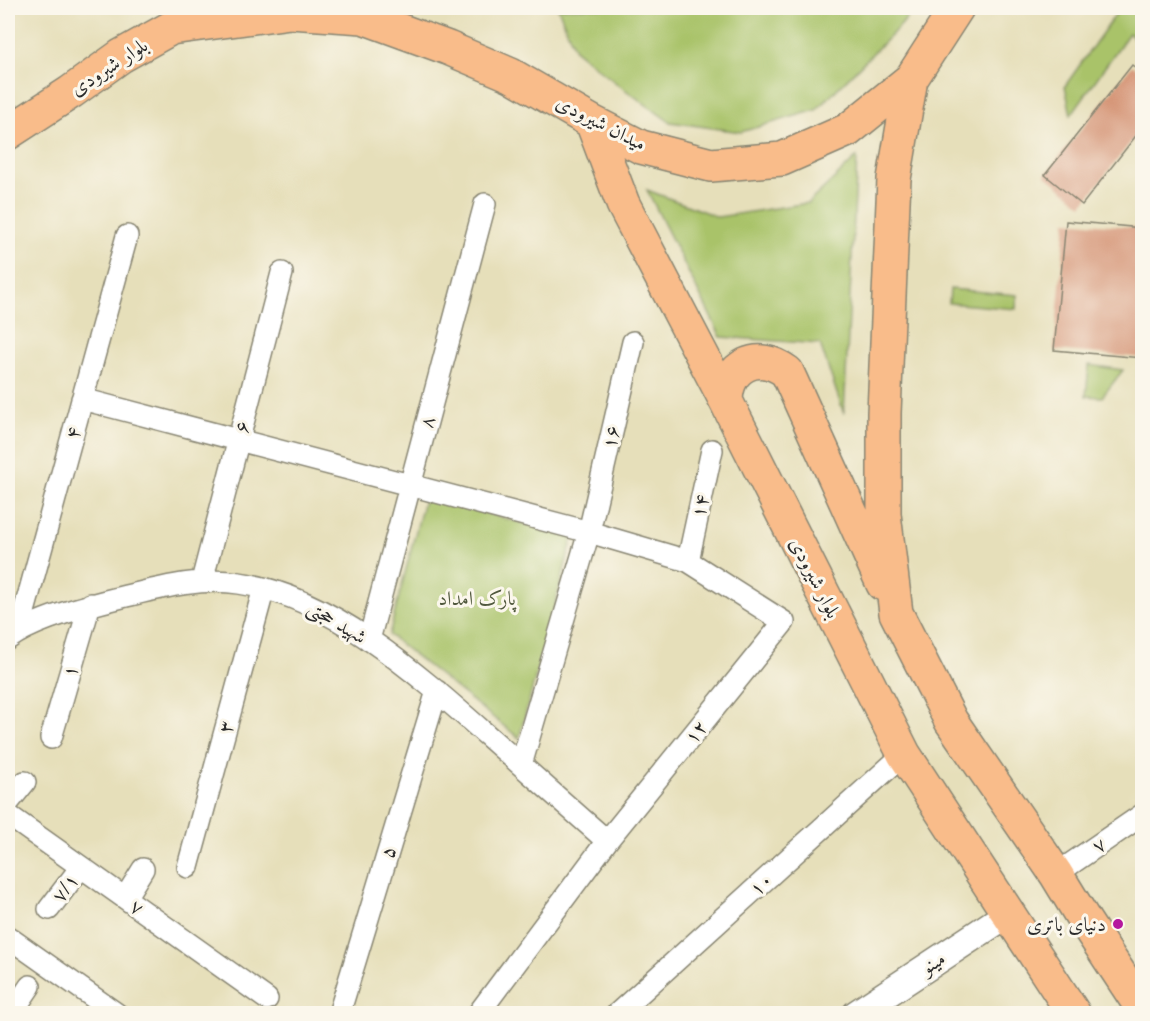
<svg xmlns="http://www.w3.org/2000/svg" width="1150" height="1021" font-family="Cardo,Amiri,serif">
	<rect width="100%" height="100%" fill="#fbf7ec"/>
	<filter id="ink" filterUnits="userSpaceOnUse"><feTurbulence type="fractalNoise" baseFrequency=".0167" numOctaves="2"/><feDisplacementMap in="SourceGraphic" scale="12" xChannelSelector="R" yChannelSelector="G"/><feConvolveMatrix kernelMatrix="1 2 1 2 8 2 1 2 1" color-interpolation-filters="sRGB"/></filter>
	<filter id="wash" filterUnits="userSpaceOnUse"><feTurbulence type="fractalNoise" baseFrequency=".008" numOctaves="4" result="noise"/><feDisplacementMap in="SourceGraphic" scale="24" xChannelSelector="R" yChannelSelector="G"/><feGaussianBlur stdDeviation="1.35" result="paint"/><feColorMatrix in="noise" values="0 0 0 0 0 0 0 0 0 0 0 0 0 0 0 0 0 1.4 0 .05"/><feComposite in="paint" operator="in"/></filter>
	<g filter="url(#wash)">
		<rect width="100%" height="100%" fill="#e6dfba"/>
		<!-- green -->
		<path fill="#a9c369" stroke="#6a774a" stroke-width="1.5" d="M 558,8 L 914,8 L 902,24 L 816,110 L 741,132 L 670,122 L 616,83 L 575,50 Z
			M 1120,8 L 1142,8 L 1142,46 L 1129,33 L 1071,115 L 1065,86 Z
			M 857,157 L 844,414 L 820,344 L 721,337 L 647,190 L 718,217 L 808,203 Z
			M 950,289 L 1017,295 L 1016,309 L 949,303 Z
			M 1089,365 L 1123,370 L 1102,397 L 1086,396 Z
			M 425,496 L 573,537 L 519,738 L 389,635 Z"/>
		<g id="blocks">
			<!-- building -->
			<path fill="#d69678" d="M 1132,65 L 1142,73 L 1142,128 L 1082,205 L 1045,175 Z
				M 1066,221 L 1142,228 L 1142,358 L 1054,350 Z"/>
		</g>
	</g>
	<g filter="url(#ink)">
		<use href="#blocks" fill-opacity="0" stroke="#888572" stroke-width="1.5"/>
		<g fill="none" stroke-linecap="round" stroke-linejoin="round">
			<!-- minor casing -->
			<g stroke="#888572" stroke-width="24">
				<path id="minor" d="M 82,399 L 589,532 L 688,561 L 784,622 L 607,841 L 478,1014
					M 688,561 L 712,450
					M 202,581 L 282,273
					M 19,630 L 127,236
					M 8,639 C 34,619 89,605 122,597 C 160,588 200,577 239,583 C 331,596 420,676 488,736 C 528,771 567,806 607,841
					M 369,640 L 485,204
					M 51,738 L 90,604
					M 521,765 L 589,532 L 633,342
					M 8,803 L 25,782
					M 8,815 L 267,999
					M 188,867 L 264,588
					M 1056,874 L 1142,815
					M 125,898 L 143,869
					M 49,909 L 81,867
					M 8,937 L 117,1014
					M 11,1014 L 30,986
					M 339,1014 L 437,691
					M 617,1014 L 904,754"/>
			</g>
			<!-- tertiary casing -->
			<g stroke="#888572" stroke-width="30">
				<path id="tertiary" d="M 856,1014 L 1009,913"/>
			</g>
			<!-- primary casing -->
			<g stroke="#888572" stroke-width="36">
				<path id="primary" d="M 342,8 L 363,17 L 448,48 L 511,75 L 592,122 L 641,147 L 711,165 L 782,159 L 848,130 L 911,79 L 957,8
					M 911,79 L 894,179 L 884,413 L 884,514 L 896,613 L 951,721 L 1056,874 L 1086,923 L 1142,1008
					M 592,122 L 623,204 L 726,401 L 904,754 L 1074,1014
					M 8,133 L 71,92 L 121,56 L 171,28 L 290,12 L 363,17
					M 726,401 C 727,365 758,350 787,372 L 883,584"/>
			</g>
			<!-- minor -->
			<use href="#minor" stroke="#fff" stroke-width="21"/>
			<!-- tertiary -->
			<use href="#tertiary" stroke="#fff" stroke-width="27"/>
			<!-- primary -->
			<use href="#primary" stroke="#f9bc8a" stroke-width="33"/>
		</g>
	</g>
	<!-- markers -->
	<circle fill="#b5179e" stroke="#fbf7ec" stroke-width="2" cx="1118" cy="924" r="6"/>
	<g text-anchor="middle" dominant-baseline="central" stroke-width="6" stroke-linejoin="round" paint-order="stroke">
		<!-- street labels -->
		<g font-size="20" fill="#2b2b2b" stroke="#fbf7ec">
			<text transform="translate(109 67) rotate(-33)">بلوار شیرودی</text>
			<text transform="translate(601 123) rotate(27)">میدان شیرودی</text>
			<text transform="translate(427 422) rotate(-75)">۸</text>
			<text transform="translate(242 427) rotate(-75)">۶</text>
			<text transform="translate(73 433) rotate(-75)">۴</text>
			<text transform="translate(611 437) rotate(-77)">۱۶</text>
			<text transform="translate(700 506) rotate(-77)">۱۴</text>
			<text transform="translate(815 578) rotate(63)">بلوار شیرودی</text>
			<text transform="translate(337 622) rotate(31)">شهید حجتی</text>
			<text transform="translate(70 671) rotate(-74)">۱</text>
			<text transform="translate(226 727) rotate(-75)">۳</text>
			<text transform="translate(696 732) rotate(-51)">۱۲</text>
			<text transform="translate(1099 845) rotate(-34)">۷</text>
			<text transform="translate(388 852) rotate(-73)">۵</text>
			<text transform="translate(761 884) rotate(-42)">۱۰</text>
			<text transform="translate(65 888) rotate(-53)">۷/۱</text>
			<text transform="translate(137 907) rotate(35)">۷</text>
			<text transform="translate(933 963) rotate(-33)">مینو</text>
		</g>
		<!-- park labels -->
		<g font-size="20" fill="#51593e" stroke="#fbf7ec">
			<text x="477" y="598">پارک امداد</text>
		</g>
		<!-- poi labels -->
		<g font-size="20" fill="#2b2b2b" stroke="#fbf7ec" text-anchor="end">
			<text x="1106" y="924">دنیای باتری</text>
		</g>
	</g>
	<!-- margin -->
	<rect width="1150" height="1021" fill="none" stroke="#fbf7ec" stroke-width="30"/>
</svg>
